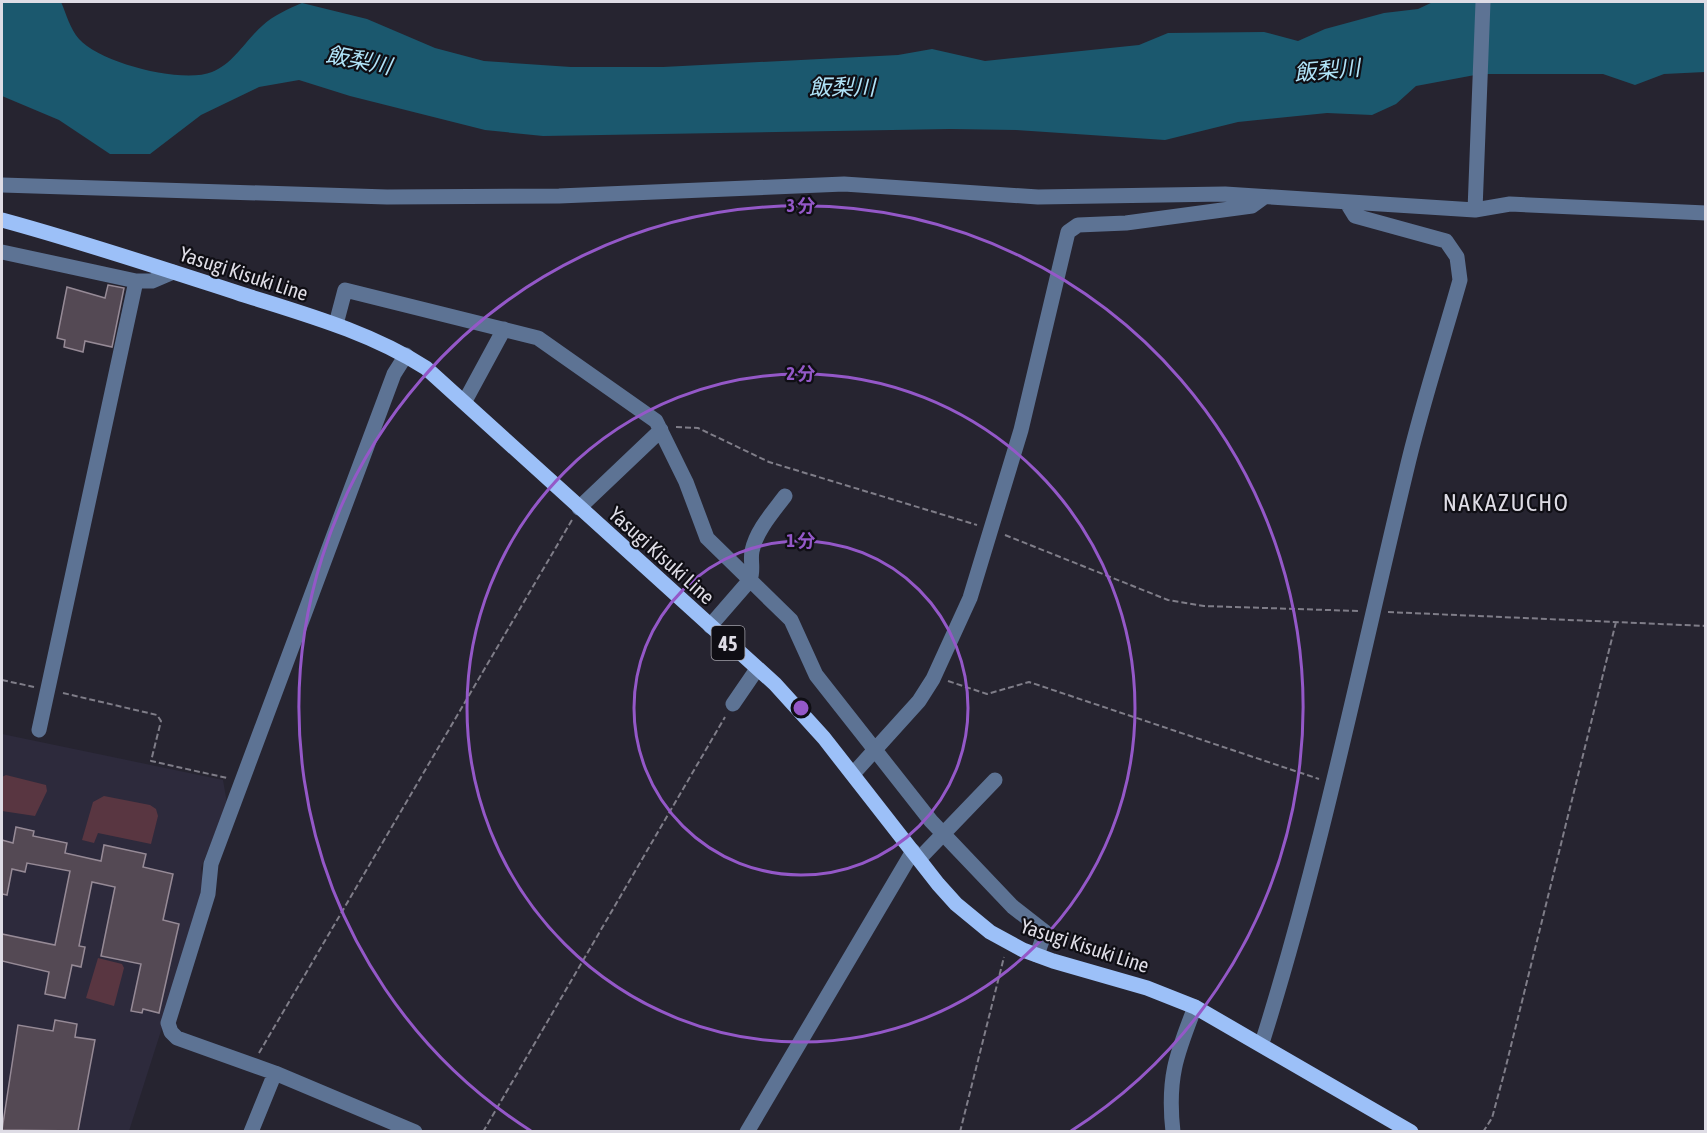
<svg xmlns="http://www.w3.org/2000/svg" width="1707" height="1133" font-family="'Asap Condensed','Noto Sans JP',sans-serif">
	<rect width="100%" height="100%" fill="#262430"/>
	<!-- built -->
	<path fill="#2d2a3c" d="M 2,734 L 223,780 L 227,803 L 201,868 L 205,893 L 129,1131 L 2,1131 Z"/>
	<!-- green -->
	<path fill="#593641" d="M 6,775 L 46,785 L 47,791 L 35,816 L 2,811 L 2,777 Z
		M 104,796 L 150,805 L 156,809 L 158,816 L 151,844 L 98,833 L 94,843 L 82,840 L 93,802 Z
		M 98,958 L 122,964 L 124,968 L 114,1006 L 86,998 Z"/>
	<!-- water -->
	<path fill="#1b586e" d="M 2,2 L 61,2 C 66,13 70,29 79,39 C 100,63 182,84 212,72 C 233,64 246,40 262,26 C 274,15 288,9 302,3 L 367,19 L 435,48 L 484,61 L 571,67 L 663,67 L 898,55 L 932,49 L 985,61 L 1139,45 L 1168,33 L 1264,32 L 1298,41 L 1325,29 L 1384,13 L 1418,9 L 1433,2 L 1477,2 L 1475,75 L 1416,86 L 1396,104 L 1372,115 L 1327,113 L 1238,122 L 1165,140 L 1016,130 L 950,129 L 543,136 L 485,130 L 350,96 L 299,80 L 259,87 L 201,115 L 150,154 L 110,154 L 59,120 L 2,96 Z
		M 1488,2 L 1705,2 L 1705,72 L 1664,74 L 1635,85 L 1603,74 L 1485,74 Z"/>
	<!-- building -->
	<path fill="#544954" stroke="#968a96" stroke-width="1.5" d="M 108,285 L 124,288 L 112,347 L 85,341 L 83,352 L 64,347 L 65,340 L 57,338 L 67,287 L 105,298 Z
		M 16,827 L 34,831 L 33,836 L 67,843 L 65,853 L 101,861 L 104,845 L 146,854 L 143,867 L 173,874 L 163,920 L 179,924 L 159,1013 L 143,1009 L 142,1013 L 131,1011 L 141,964 L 101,956 L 115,887 L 92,882 L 79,946 L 85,947 L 81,967 L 72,965 L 65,998 L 45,994 L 49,972 L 2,961 L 2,934 L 55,945 L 70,871 L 27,863 L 25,872 L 12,869 L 7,895 L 2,894 L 2,840 L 13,843 Z
		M 55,1020 L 77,1024 L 75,1037 L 95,1040 L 78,1131 L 2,1130 L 18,1025 L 53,1031 Z"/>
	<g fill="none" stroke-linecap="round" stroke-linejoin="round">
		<!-- path -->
		<path stroke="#7f7d88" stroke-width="2" stroke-dasharray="6 3" stroke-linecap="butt" d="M 676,427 L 698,428 L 769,462 L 977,525
			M 1005,535 L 1168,600 L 1204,606 L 1358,611
			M 1388,612 L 1706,626
			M 2,680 L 34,687
			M 948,681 L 987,694 L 1029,682 L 1319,779
			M 63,693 L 157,715 L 161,721 L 151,761 L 227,778
			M 259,1053 L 572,520
			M 483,1132 L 725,717
			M 960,1132 L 1004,957
			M 1483,1132 L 1492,1118 L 1505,1070 L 1616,622"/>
		<!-- minor -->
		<path stroke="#5d7394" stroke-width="15" d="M 2,185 L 387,197 L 559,196 L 844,184 L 1038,197 L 1225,194 L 1475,210 L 1510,204 L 1706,213
			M 1475,210 L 1483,2
			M 2,252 L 136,281 L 152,281 L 173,272
			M 336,324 L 345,290 L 538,338 L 656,421 L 686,482 L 707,538 L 791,620 L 816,675 L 931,821 L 1013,907 L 1045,932 L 1037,955
			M 406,355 L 394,374 L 211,864 L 208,894 L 168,1023 L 171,1032 L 177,1038 L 275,1073 L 415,1132
			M 465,401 L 504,329
			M 579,508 L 661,430
			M 710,626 L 750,580 C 754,569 750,561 752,551 C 756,531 773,512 785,496
			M 733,704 L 757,669
			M 39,730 L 136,281
			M 853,774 L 919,701 L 933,679 L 970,598 L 1021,430 L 1068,232 L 1078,225 L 1126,223 L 1252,206 L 1263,198
			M 919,859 L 995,780
			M 1262,1043 C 1321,856 1360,663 1406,472 C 1421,407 1442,344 1460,280 L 1457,257 L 1446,241 L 1355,216 L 1347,203
			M 251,1132 L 275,1073
			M 747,1132 L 913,851
			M 1173,1132 C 1167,1079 1176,1055 1195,1007"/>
		<!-- major -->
		<path stroke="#9cc0f8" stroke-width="15" d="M 2,220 C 83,242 161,268 241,294 C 304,314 370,332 426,368 L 775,684 L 824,738 L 938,884 L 956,904 L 990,932 L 1023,950 L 1053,961 L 1147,988 L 1195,1007 L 1411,1132"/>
	</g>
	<!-- distance rings -->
	<g fill="none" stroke="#9458c8" stroke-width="3">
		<circle cx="801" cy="708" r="167"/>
		<circle cx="801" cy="708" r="334"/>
		<path d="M531 1131A502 502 0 1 1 1071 1131"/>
	</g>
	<g text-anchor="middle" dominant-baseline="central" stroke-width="4.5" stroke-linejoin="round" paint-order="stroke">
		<!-- shield labels -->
		<rect fill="#0f0e14" stroke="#a09ea6" stroke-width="1.5" x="711.5" y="626" width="33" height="34" rx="4.5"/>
		<g font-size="20" font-weight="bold" fill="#dedce5">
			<text x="728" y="643">45</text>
		</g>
		<!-- street labels -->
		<g font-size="21" fill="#dedce5" stroke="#0f0e14">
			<text transform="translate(244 273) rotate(18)">Yasugi Kisuki Line</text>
			<text transform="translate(662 555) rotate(42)">Yasugi Kisuki Line</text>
			<text transform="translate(1085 945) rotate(18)">Yasugi Kisuki Line</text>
		</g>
		<!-- water labels -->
		<g font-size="22" font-style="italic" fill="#b1e4f9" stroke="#0f0e14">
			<text transform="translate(359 60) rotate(11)">飯梨川</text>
			<text transform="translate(1327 70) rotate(-5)">飯梨川</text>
			<text x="842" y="87">飯梨川</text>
		</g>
		<!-- quarter labels -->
		<g font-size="24" letter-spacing="1.5" fill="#dedce5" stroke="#0f0e14">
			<text x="1506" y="502">NAKAZUCHO</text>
		</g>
	</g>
	<circle cx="801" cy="708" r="9" fill="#9458c8" stroke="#0f0e14" stroke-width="3"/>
	<g font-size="18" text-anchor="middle" font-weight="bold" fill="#9458c8" stroke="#0f0e14" stroke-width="4.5" stroke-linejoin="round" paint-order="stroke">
		<text x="801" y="212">3 分</text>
		<text x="801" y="380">2 分</text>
		<text x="801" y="547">1 分</text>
	</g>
	<!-- border -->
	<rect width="1707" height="1133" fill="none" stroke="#dedce5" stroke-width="6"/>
</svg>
